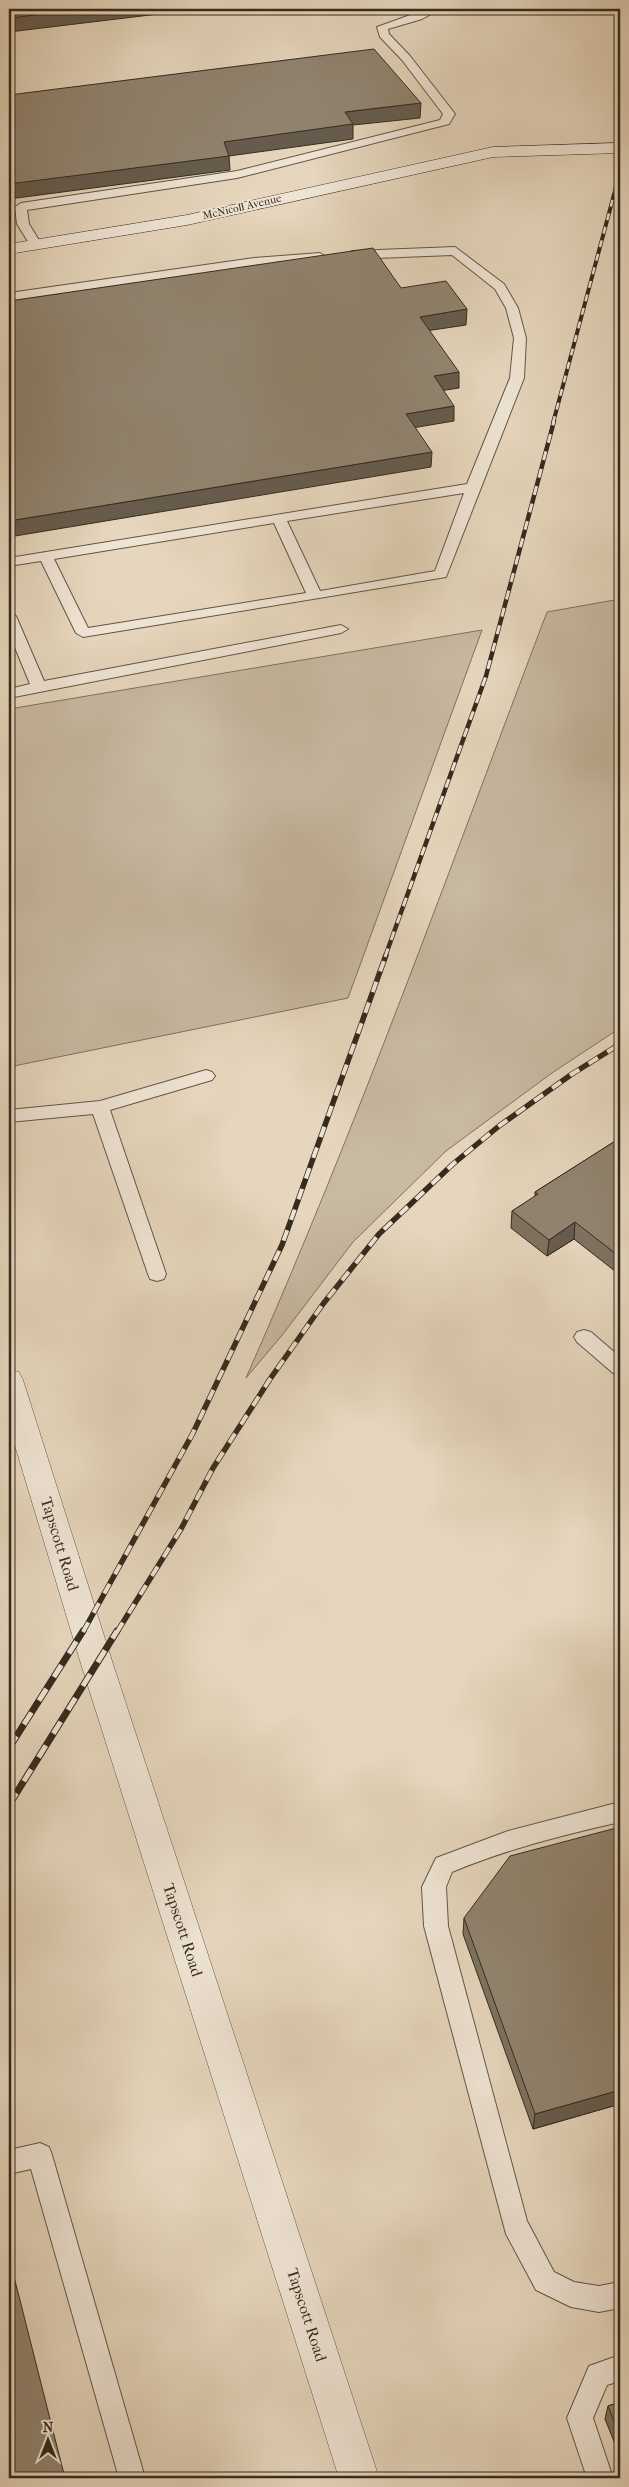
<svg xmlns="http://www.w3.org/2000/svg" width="629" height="2487" font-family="'IM FELL French Canon',serif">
	<rect width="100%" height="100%" fill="#e6d6bd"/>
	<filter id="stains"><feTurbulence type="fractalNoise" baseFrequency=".004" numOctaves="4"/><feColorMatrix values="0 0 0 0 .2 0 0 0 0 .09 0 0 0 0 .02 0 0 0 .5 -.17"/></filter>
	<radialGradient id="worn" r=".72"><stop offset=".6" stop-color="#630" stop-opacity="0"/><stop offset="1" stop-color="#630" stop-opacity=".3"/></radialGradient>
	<!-- green -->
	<path fill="#c8b9a2" stroke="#7e7260" d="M 620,599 L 620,1028 L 552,1073 L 446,1151 L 353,1242 L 283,1334 L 246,1378 C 357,1127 450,868 547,612 Z
		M 482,630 L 348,998 L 9,1067 L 9,709 Z"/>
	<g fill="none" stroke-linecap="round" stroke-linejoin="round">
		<!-- service casing -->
		<g stroke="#615645" stroke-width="2">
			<path id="service" d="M 427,9 L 440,9 L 422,19 L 388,29 L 389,34 L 410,56 L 455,114 L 449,124 L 237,178 L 27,210 L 29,224 L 42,245 L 36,249 L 32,248 L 17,224 L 15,207 L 21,203 L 237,171 L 440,120 L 443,114 L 402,60 L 380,37 L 377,27 Z
				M 455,247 L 504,284 L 518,308 L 526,338 L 524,378 L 446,577 L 83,637 L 76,633 L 41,561 L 9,566 L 9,558 L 467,484 L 510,378 L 514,338 L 506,308 L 495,289 L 452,255 L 352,259 L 346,255 L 352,251 ZM 464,493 L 435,571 L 320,591 L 287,521 ZM 274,523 L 306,593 L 88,628 L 54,559 Z
				M 320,253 L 326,257 L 324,260 L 254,266 L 9,301 L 9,293 L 254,258 Z
				M 9,612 L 16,616 L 44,681 L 341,625 L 348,629 L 341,633 L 9,698 L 9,689 L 30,684 L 9,633 Z
				M 206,1070 L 212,1072 L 215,1076 L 212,1080 L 110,1110 L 166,1274 L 164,1279 L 157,1281 L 150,1279 L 148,1274 L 93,1114 L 9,1122 L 9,1110 L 100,1101 Z
				M 584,1330 L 591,1332 L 620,1357 L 620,1375 L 613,1373 L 577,1342 L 574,1337 L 577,1332 Z
				M 620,1802 L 620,1822 C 563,1835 507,1849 452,1872 L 446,1887 L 448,1926 L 527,2221 L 554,2272 L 574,2282 L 599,2286 L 620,2282 L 620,2308 L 599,2312 L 571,2307 L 536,2290 L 506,2234 L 424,1926 L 422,1887 L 436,1858 L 508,1831 Z
				M 40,2143 L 49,2147 L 52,2155 L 145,2478 L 119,2478 L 31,2169 L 9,2174 L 9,2150 Z
				M 620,2355 L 620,2381 L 607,2385 L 593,2418 L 613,2478 L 587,2478 L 567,2418 L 589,2366 Z"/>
		</g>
		<!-- tertiary casing -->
		<g stroke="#615645" stroke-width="1">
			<path id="tertiary" d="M 9,1369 L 19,1372 L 23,1380 L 113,1664 L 379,2478 L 339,2478 L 81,1664 L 9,1426 Z"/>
		</g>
		<!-- secondary casing -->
		<g stroke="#352b1d" stroke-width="1">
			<path id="secondary" d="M 620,143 L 620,153 L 493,157 L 187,225 L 9,254 L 9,244 L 187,215 L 493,147 Z"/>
		</g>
		<!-- service -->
		<use href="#service" fill="#efe4d4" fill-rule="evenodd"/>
		<!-- tertiary -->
		<use href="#tertiary" fill="#efe4d4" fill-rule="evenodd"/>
		<!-- secondary -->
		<use href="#secondary" fill="#efe4d4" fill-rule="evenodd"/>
		<!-- rail-far3 casing -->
		<g stroke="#352b1d" stroke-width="4">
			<path id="rail-far3" d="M 553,423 L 620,172"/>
		</g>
		<!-- rail-far2 casing -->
		<g stroke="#352b1d" stroke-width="4.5">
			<path id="rail-far2" d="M 385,957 L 486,676 L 554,421"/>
		</g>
		<!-- rail-far1 casing -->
		<g stroke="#352b1d" stroke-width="5.5">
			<path id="rail-far1" d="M 83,1632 L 193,1433 L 282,1245 L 386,955
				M 117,1632 L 181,1529 L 213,1468 L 270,1379 L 323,1304 L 379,1234 L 453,1164 L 499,1126 L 572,1074 L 620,1044"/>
		</g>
		<!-- rail casing -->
		<g stroke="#352b1d" stroke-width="7">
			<path id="rail" d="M 9,1748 L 83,1631
				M 9,1805 L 117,1631"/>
		</g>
		<!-- rail-far3 -->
		<use href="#rail-far3" stroke="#efe4d4" stroke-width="2.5" stroke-dasharray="7" stroke-linecap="butt"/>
		<!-- rail-far2 -->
		<use href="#rail-far2" stroke="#efe4d4" stroke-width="3" stroke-dasharray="9" stroke-linecap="butt"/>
		<!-- rail-far1 -->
		<use href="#rail-far1" stroke="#efe4d4" stroke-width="4" stroke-dasharray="11" stroke-linecap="butt"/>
		<!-- rail -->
		<use href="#rail" stroke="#efe4d4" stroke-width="5" stroke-dasharray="14" stroke-linecap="butt"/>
	</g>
	<!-- wall -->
	<path fill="#7d7260" stroke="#352b1d" d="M 620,1138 L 620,1275 L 574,1239 L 547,1256 L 511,1228 L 512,1211 L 535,1197 L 535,1192 Z
		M 620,1827 L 620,2104 L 533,2129 L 463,1934 L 464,1918 Z
		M 620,2402 L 620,2446 L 615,2444 L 605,2419 L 608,2406 Z"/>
	<!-- shaded-wall -->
	<path fill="#665c4e" stroke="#352b1d" d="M 86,9 L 200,9 L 9,32 L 9,18 Z
		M 421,103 L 420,118 L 353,125 L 353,139 L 229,156 L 230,170 L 9,199 L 9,184 L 224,142 L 345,112 Z
		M 467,309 L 466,325 L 419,332 L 420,317 Z
		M 459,372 L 459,388 L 433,392 L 434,376 Z
		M 454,406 L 454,421 L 406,429 L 406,414 Z
		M 432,452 L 431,467 L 9,537 L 9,521 Z
		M 575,1222 L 574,1239 L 547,1256 L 549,1240 Z
		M 620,2090 L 620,2104 L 533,2129 L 535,2114 Z"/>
	<!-- building -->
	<path fill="#918470" stroke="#352b1d" d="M 9,9 L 86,9 L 9,18 Z
		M 374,49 L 421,103 L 345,112 L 353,124 L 224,142 L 229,156 L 9,184 L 9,95 Z
		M 373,248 L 401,288 L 446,281 L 467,309 L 420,317 L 459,372 L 434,376 L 454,406 L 406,414 L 432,452 L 9,521 L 9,301 Z
		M 620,1138 L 620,1257 L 575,1222 L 549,1240 L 512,1211 L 538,1194 L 535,1192 Z
		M 620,1827 L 620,2090 L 535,2114 L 464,1918 L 510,1856 Z
		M 9,2257 L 65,2478 L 9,2478 Z
		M 620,2402 L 620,2432 L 618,2431 L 608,2406 Z"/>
	<g text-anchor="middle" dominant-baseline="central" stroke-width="4" stroke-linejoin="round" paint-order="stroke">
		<!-- far-street labels -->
		<g font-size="11" fill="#352b1d" stroke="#efe4d4">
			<text transform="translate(242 207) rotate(-13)">McNicoll Avenue</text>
		</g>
		<!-- near-street labels -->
		<g font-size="16" fill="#352b1d" stroke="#efe4d4">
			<text transform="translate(60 1544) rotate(73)">Tapscott Road</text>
			<text transform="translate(183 1930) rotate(72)">Tapscott Road</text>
			<text transform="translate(307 2315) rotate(72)">Tapscott Road</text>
		</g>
	</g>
	<!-- margin -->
	<rect width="629" height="2487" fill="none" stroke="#e6d6bd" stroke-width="30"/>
	<rect x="10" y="10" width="609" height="2467" fill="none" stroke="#352b1d" stroke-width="2.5"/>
	<rect x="15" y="15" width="599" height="2457" fill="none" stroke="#352b1d"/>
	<!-- north arrow -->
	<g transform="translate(48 2440)" stroke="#efe4d4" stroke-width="4" paint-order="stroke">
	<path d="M0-4L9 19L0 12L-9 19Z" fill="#352b1d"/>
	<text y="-8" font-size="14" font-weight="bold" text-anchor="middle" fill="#352b1d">N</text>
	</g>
	<rect width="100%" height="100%" filter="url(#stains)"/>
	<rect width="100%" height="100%" fill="url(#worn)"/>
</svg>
